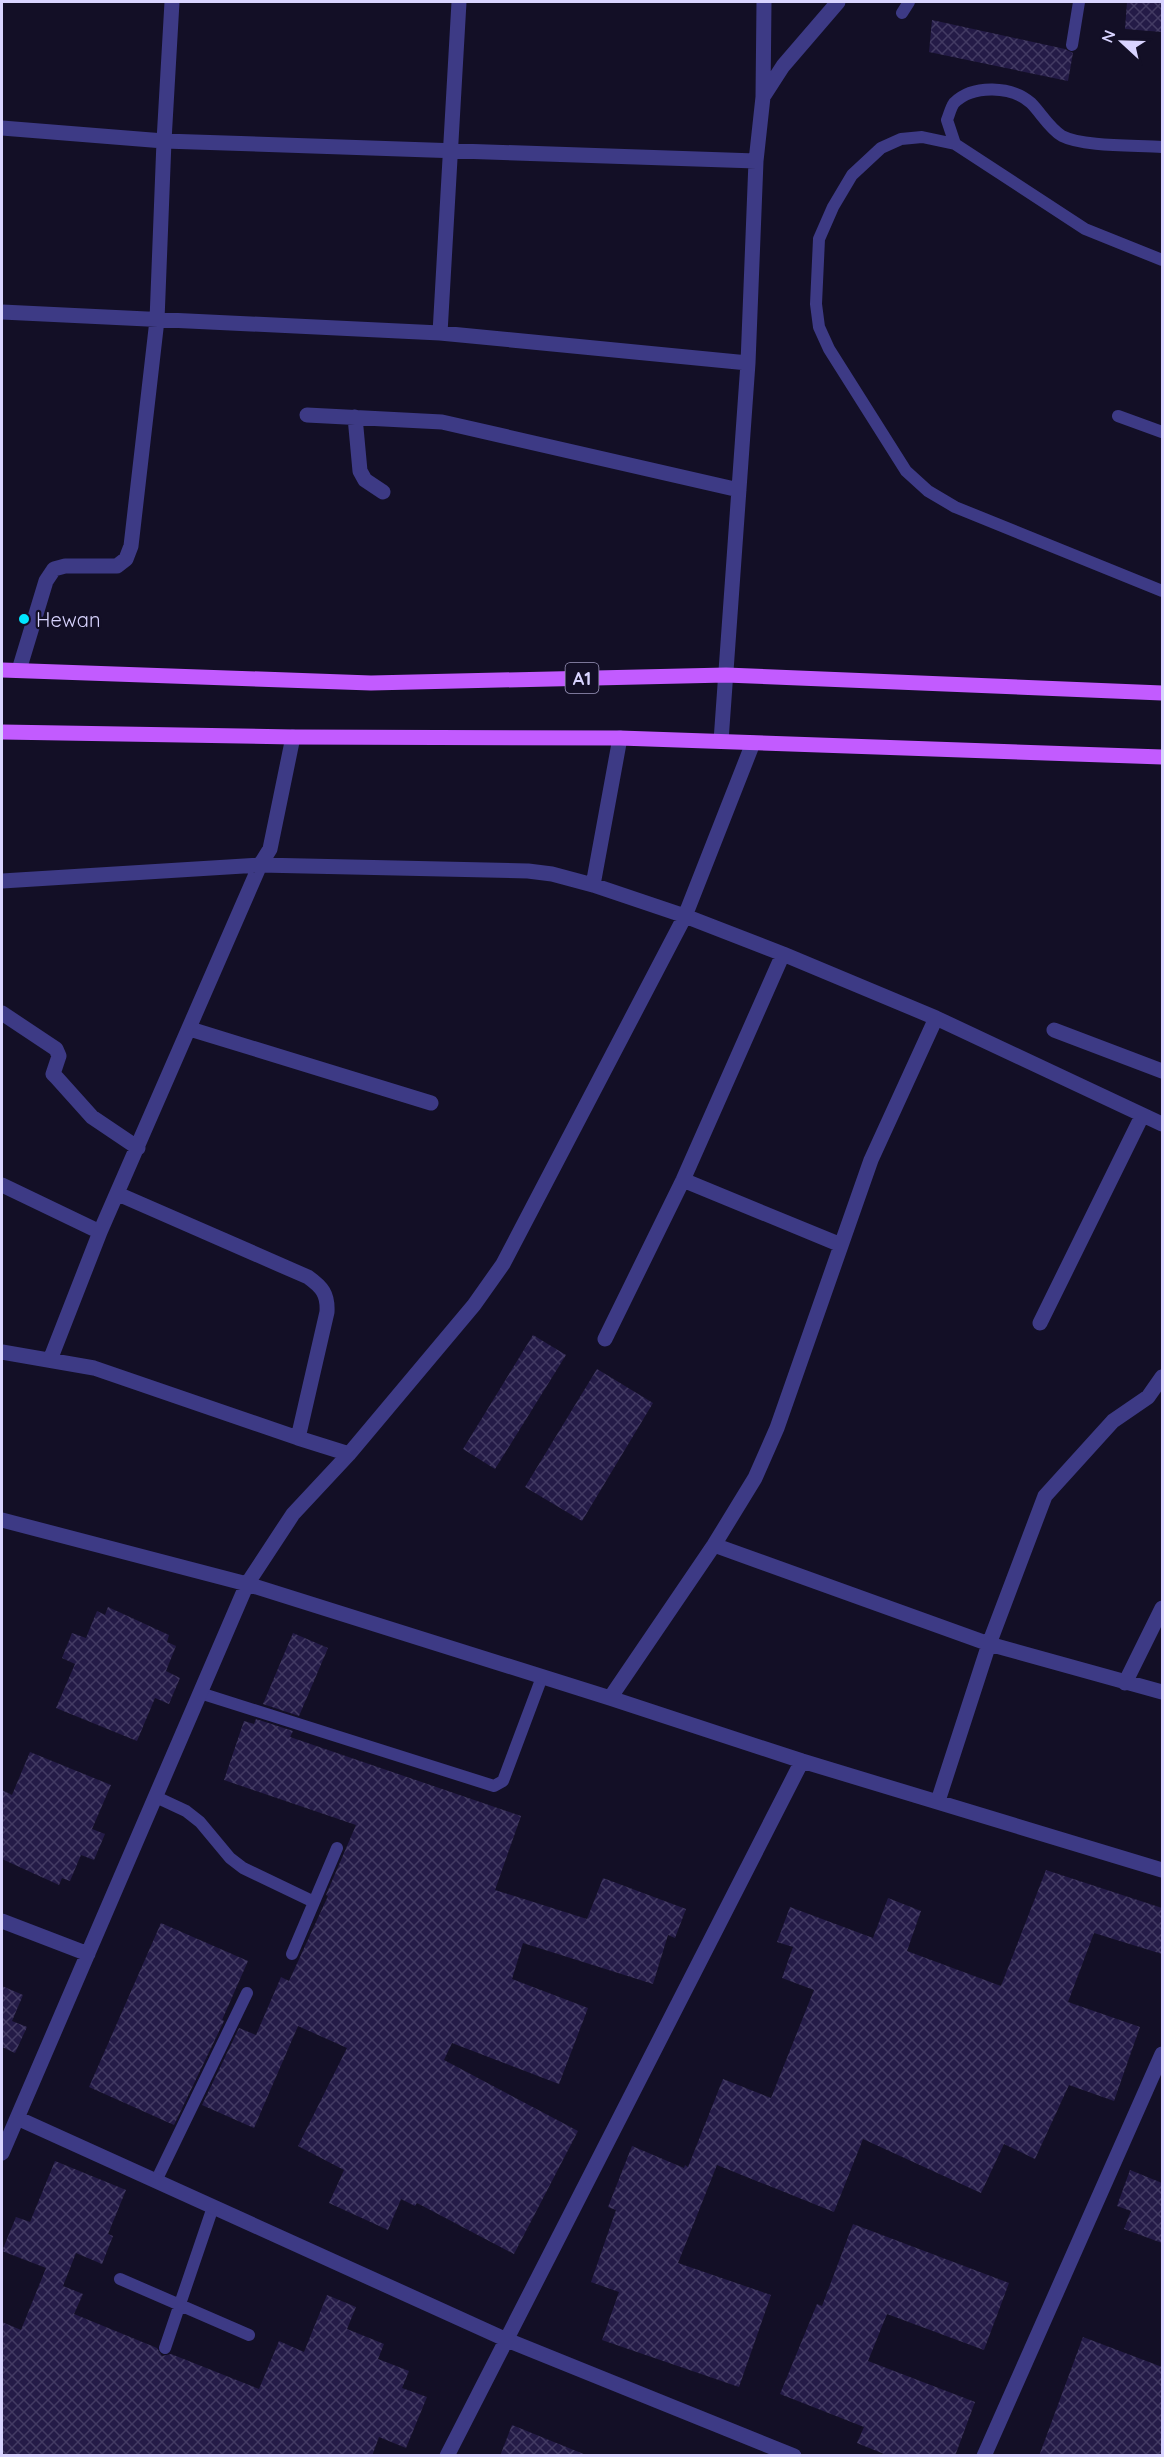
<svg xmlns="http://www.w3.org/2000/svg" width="1164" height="2457" font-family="Quicksand,sans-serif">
	<defs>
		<pattern id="building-cross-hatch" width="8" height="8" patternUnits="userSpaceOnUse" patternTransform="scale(1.5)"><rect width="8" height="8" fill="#241b47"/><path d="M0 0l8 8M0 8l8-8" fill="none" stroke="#433b63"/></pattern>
	</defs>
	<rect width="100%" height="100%" fill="#130f26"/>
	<!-- building -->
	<path fill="url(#building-cross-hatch)" d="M 1127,2 L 1162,2 L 1162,32 L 1125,29 Z
		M 932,20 L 1065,49 L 1073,53 L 1068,81 L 929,52 Z
		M 533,1335 L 566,1355 L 495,1469 L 463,1449 Z
		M 597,1369 L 653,1403 L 582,1521 L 525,1487 Z
		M 108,1607 L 169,1635 L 167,1642 L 176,1646 L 166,1671 L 180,1678 L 169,1704 L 155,1698 L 137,1741 L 56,1708 L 75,1664 L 62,1658 L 72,1633 L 86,1638 L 97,1611 L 105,1615 Z
		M 293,1633 L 328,1648 L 299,1716 L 263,1704 Z
		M 256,1719 L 293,1731 L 290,1737 L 521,1816 L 495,1890 L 587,1919 L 603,1878 L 686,1909 L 675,1938 L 668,1935 L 653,1984 L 523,1943 L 512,1979 L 588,2008 L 559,2084 L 452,2043 L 444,2060 L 578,2131 L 514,2254 L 417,2203 L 415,2206 L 401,2199 L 388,2230 L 329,2203 L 344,2170 L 298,2146 L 347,2048 L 298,2026 L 254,2128 L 202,2105 L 239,2028 L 256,2035 L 281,1977 L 289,1981 L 328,1896 L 326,1895 L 356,1825 L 224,1780 L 244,1721 L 254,1724 Z
		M 30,1752 L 111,1785 L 92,1829 L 105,1834 L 94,1860 L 81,1855 L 70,1881 L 62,1878 L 59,1885 L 2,1859 L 2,1790 L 12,1795 Z
		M 1046,1870 L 1162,1908 L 1162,1954 L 1094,1933 L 1068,2002 L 1140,2027 L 1114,2101 L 1069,2085 L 1035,2159 L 1004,2144 L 981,2193 L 863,2139 L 834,2212 L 717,2165 L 678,2263 L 771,2295 L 739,2387 L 602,2340 L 619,2292 L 591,2282 L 616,2210 L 608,2207 L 632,2146 L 684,2168 L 685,2165 L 688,2167 L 723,2079 L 771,2098 L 814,1990 L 782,1978 L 793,1947 L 777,1942 L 790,1907 L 873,1938 L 888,1898 L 921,1911 L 907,1951 L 1001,1986 Z
		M 161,1923 L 248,1961 L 222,2020 L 224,2021 L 174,2125 L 89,2087 Z
		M 2,1986 L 23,1995 L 12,2021 L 27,2027 L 15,2053 L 2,2047 Z
		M 55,2161 L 126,2190 L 108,2234 L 113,2236 L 102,2264 L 76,2253 L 63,2286 L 83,2294 L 74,2314 L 157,2348 L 162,2356 L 171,2354 L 259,2389 L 279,2341 L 304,2352 L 327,2295 L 356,2307 L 347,2329 L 384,2344 L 378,2359 L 409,2371 L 402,2388 L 427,2397 L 406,2448 L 379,2437 L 372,2456 L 2,2456 L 2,2322 L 21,2330 L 46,2268 L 2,2251 L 16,2217 L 30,2222 Z
		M 1130,2170 L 1162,2183 L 1162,2243 L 1124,2229 L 1131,2211 L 1117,2206 Z
		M 853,2224 L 1009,2283 L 984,2350 L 887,2314 L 868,2361 L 975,2402 L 955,2456 L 889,2456 L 857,2443 L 864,2427 L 780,2394 L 817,2304 L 822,2306 Z
		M 1083,2337 L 1162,2367 L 1162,2456 L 1039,2456 Z
		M 512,2425 L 586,2455 L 586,2456 L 500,2456 Z"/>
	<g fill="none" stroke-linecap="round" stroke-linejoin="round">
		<!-- service -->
		<path stroke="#3d3a85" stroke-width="12" d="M 902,13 L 909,2
			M 1072,45 L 1079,2
			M 955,144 L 947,120 C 949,115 951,107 954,103 C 973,84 1012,86 1031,103 C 1041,113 1049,128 1062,136 C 1083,147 1138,145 1162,147
			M 1162,260 L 1085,229 L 955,144 L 922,137 L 901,139 L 881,148 L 852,175 L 833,207 L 819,239 L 816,304 L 819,327 L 829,349 L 906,471 L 928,491 L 955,507 L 1162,591
			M 1118,416 L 1162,432
			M 200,1693 L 494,1786 L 503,1781 L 542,1677
			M 156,1797 L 186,1811 L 200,1822 L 230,1858 L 243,1868 L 314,1902
			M 292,1954 L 337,1848
			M 156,2181 L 247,1993
			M 120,2279 L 249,2335
			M 165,2348 L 213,2207"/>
		<!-- minor -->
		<path stroke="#3d3a85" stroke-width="15" d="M 763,97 L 783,66 L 838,2
			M 2,128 L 164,141 L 756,161
			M 2,312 L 440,333 L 748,363
			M 440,333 L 459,2
			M 307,415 L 442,422 L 739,490
			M 355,417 L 360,471 L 365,480 L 383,492
			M 19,670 L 46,581 L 54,569 L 65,566 L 117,566 L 126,559 L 131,546 L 157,320 L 164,141 L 172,2
			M 721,741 L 748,363 L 756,161 L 763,97 L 764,2
			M 2,881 L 260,865 L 528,871 L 552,874 L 593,885 L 685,916 L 783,954 L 936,1018 L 1162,1124
			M 593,885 L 620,738
			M 2,1013 L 56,1049 L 59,1056 L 53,1074 L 57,1078 L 92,1117 L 138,1148
			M 190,1029 L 431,1103
			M 1054,1030 L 1162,1071
			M 683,1180 L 841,1245
			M 2,1185 L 100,1232
			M 118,1194 L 308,1277 C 322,1287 328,1294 327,1312 L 298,1438 L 349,1454
			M 1040,1323 L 1142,1116
			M 605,1339 L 683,1180 L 783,954
			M 2,1352 L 94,1368 L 298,1438
			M 50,1360 L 100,1232 L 260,865 L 270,849 L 293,737
			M 2,1520 L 247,1584 L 610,1698 L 802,1761 L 1162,1870
			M 714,1545 L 989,1644 L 1162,1692
			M 1125,1683 L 1162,1608
			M 610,1698 L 714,1545 L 755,1478 L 777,1428 L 871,1160 L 936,1018
			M 938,1801 L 989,1644 L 1045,1496 L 1113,1421 L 1148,1397 L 1162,1377
			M 2,1921 L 88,1954
			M 17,2118 L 507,2340 L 794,2456
			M 2,2153 L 247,1584 L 293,1514 L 349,1454 L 474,1305 L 503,1264 L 685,916 L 753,743
			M 447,2456 L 802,1761
			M 984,2456 L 1162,2054"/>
		<!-- primary -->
		<path stroke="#c25bff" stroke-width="15" d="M 2,670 L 371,683 L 726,675 L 1162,693
			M 2,732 L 293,737 L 620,738 L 1162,757"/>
	</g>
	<!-- markers -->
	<circle fill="#00e5ff" stroke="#130f26" stroke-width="2" cx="24" cy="619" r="6"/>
	<g text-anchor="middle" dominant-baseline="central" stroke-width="4.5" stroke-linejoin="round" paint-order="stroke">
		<!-- shield labels -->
		<rect fill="#130f26" stroke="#9e99be" stroke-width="1.5" x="565.5" y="663" width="33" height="30" rx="4.5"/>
		<g font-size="18" font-weight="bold" fill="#d9d4ff">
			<text x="582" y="678">A1</text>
		</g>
		<!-- poi labels -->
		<g font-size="20" fill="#d9d4ff" stroke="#130f26" text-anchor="start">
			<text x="36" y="619">Hewan</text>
		</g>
	</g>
	<!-- border -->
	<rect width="1164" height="2457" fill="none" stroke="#d9d4ff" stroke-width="6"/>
	<!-- north arrow -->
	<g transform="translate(1122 42) rotate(292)" stroke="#130f26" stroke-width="4.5" paint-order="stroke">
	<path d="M0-4.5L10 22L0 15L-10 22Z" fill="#d9d4ff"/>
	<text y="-9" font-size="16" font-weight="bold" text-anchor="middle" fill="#d9d4ff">N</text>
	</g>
</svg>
